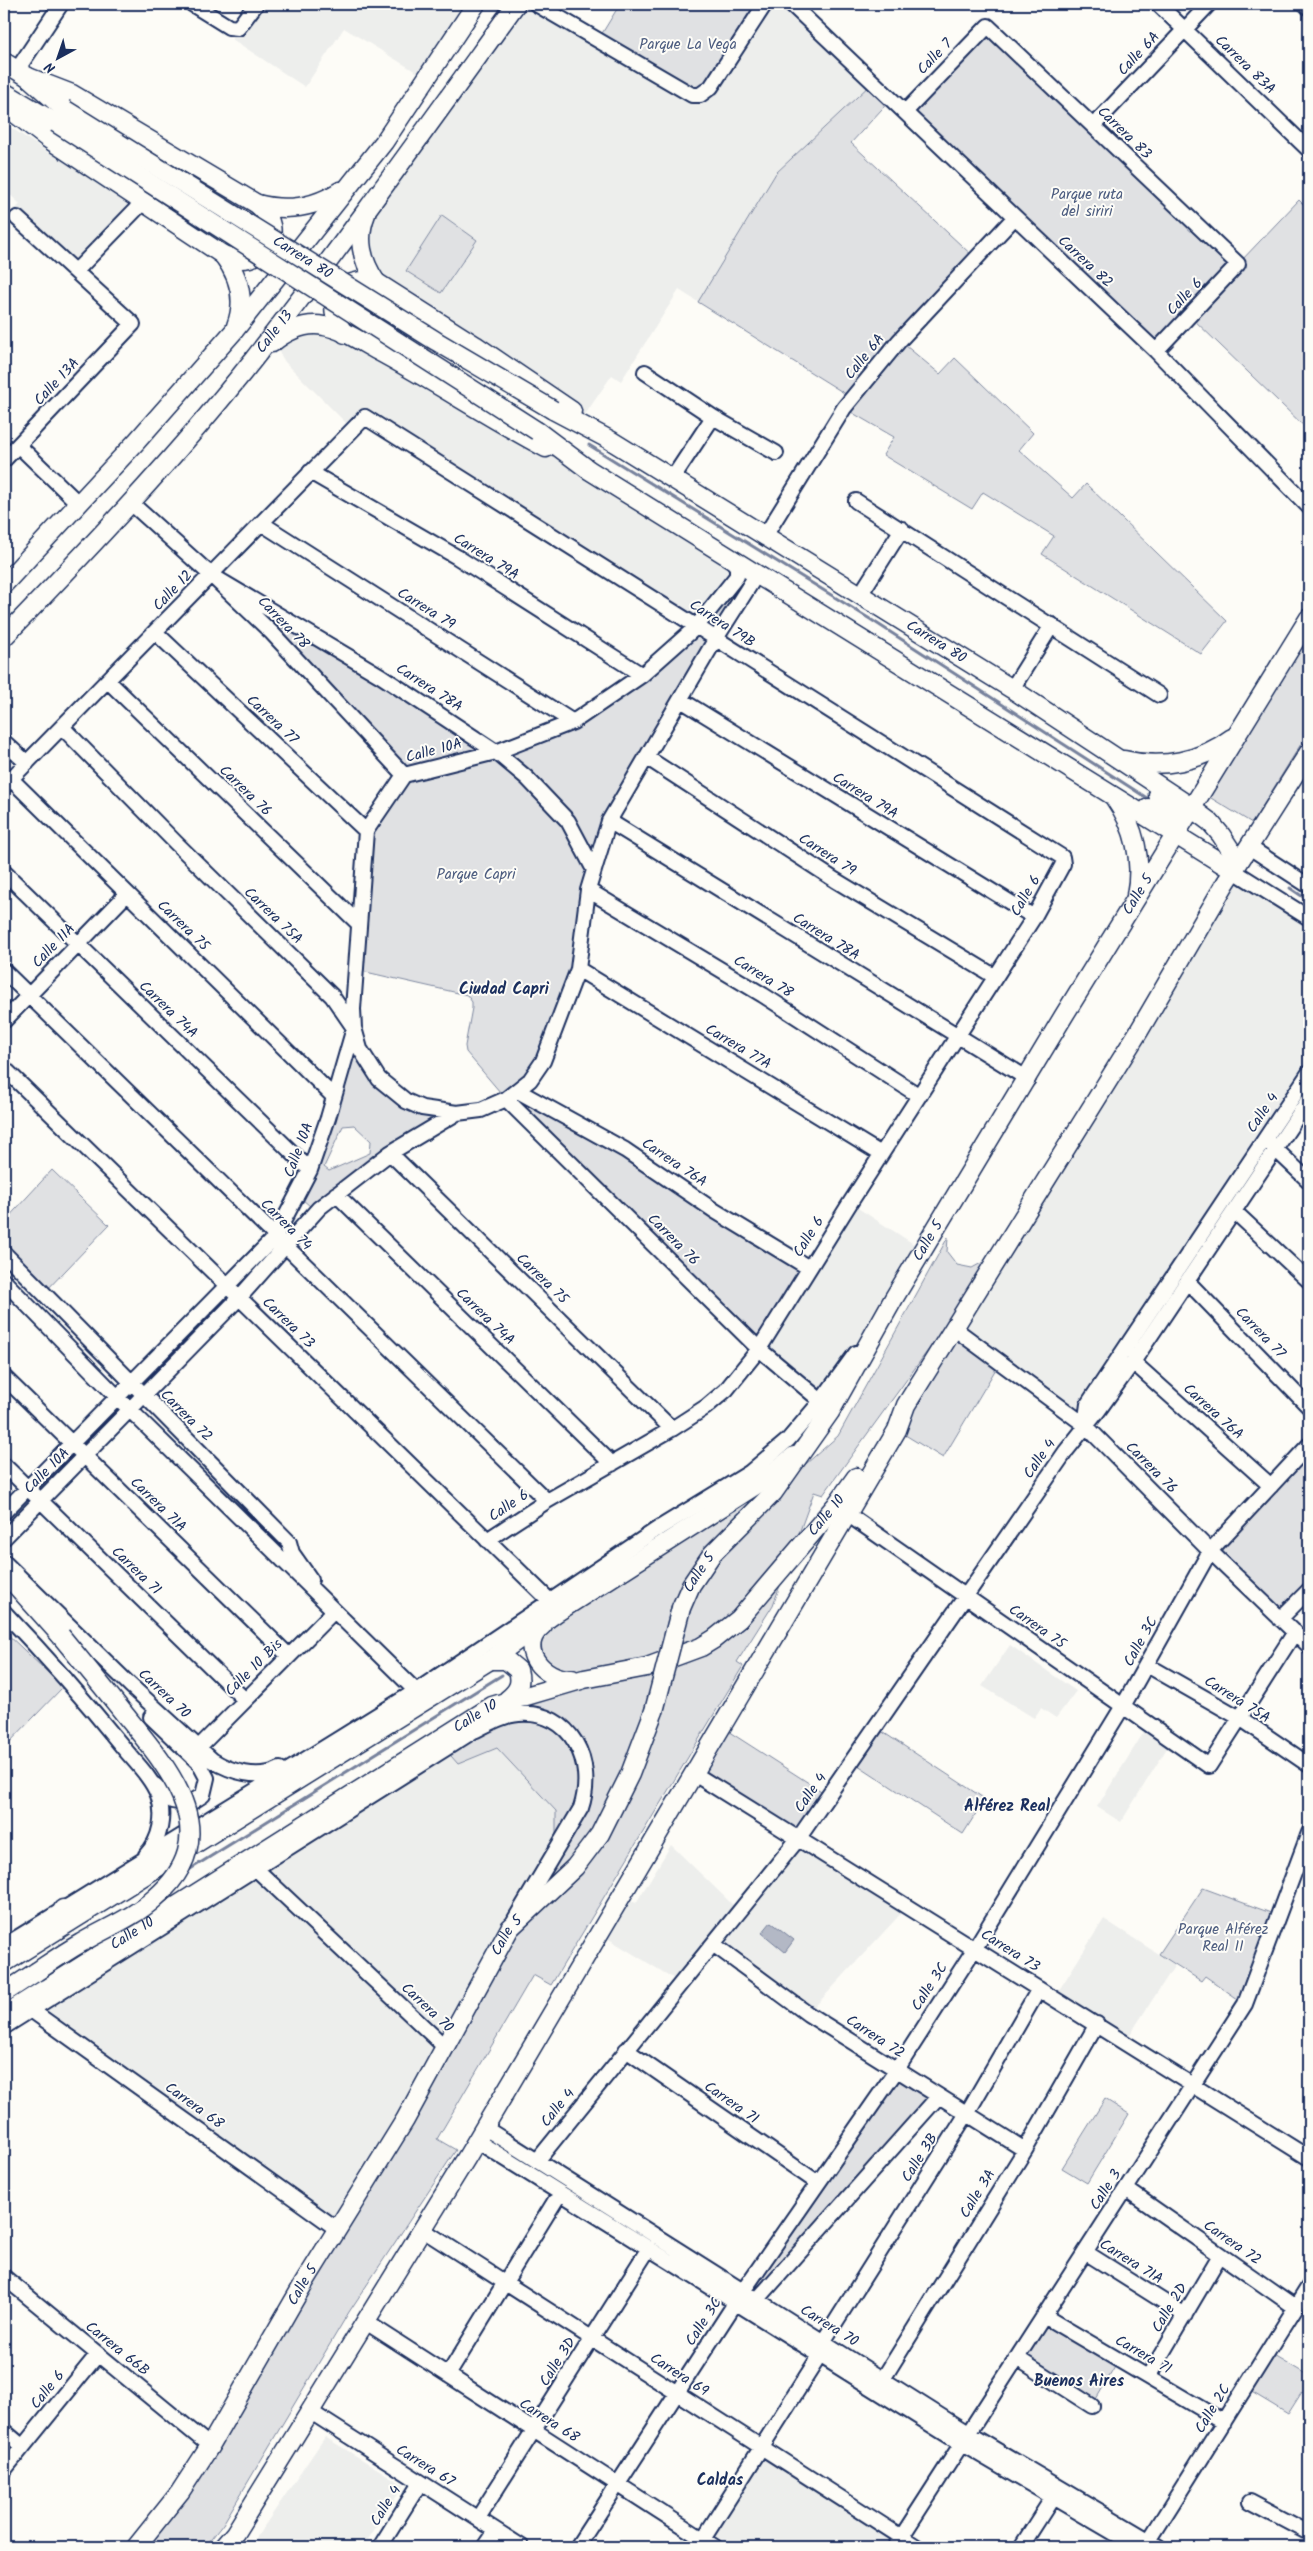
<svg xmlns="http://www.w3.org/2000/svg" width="1313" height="2551" font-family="Kalam,sans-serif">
	<rect width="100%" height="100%" fill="#fdfcf7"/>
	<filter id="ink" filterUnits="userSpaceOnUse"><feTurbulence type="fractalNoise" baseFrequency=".02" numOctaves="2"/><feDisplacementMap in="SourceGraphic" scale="10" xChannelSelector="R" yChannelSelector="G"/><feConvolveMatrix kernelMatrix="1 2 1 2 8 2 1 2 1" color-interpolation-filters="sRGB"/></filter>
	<g filter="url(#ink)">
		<!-- built -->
		<path fill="#edeeec" d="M 256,4 L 476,4 L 426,78 L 344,28 L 305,87 L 232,39 Z
			M 516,4 L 536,4 L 693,95 L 765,4 L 791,4 L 873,82 L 776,173 L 698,302 L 679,290 L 621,381 L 612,375 L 582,419 L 369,273 L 361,228 Z
			M 4,123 L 49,153 L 51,151 L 136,209 L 76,271 L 12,213 L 20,204 L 4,189 Z
			M 315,325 L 530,439 L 737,567 L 696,627 L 365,417 L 352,429 L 285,362 L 273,342 Z
			M 1234,871 L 1309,918 L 1309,1073 L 1077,1419 L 955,1329 Z
			M 850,1203 L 923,1250 L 821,1401 L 759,1349 Z
			M 1010,1645 L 1076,1691 L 1056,1718 L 1041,1708 L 1034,1718 L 982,1686 Z
			M 1149,1724 L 1172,1740 L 1121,1822 L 1097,1807 Z
			M 497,1748 L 556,1811 L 556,1837 L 337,2229 L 37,2013 L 445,1749 L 458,1764 Z
			M 798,1839 L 907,1907 L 808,2014 L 713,1944 Z
			M 671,1845 L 735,1907 L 676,1980 L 607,1938 L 630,1900 L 636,1903 Z
			M 1104,1919 L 1175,1965 L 1125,2042 L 1054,1998 Z
			M 325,2437 L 404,2485 L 363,2547 L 264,2547 L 254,2541 Z
			M 761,2447 L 902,2537 L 895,2547 L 698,2547 Z"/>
		<!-- green -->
		<path fill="#e0e1e3" stroke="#7e88a0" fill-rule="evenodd" d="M 620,4 L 765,4 L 700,95 L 598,40 Z
			M 988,26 L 1240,262 L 1299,200 L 1309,210 L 1309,431 L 1190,316 L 1156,351 L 906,111 Z
			M 873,82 L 892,98 L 851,143 L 976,259 L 900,341 L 940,374 L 955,358 L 1033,433 L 1019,450 L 1073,498 L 1086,484 L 1227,621 L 1201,654 L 1042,554 L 1054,536 L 983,492 L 972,509 L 883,455 L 894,437 L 844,408 L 852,398 L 698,302 L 776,173 Z
			M 442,215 L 477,240 L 441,293 L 406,271 Z
			M 732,592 L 738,597 L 609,821 L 578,969 L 551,1041 L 518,1091 L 809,1268 L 759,1349 L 506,1099 L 466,1052 L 465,1046 L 472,1008 L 472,1002 L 467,995 L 357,970 L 366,831 L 404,775 L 273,629 L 278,622 L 496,752 L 573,722 L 642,674 Z
			M 1309,618 L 1309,731 L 1252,823 L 1201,792 Z
			M 354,1028 L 391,1091 L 457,1113 L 311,1207 L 302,1199 ZM 354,1125 L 371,1141 L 370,1153 L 329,1171 L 324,1167 L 343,1126 Z
			M 52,1170 L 109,1225 L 44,1293 L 4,1253 L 4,1222 Z
			M 948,1237 L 947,1252 L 957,1265 L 972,1268 L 985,1261 L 947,1324 L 823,1495 L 814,1492 L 773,1605 L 737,1662 L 743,1666 L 551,1985 L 533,1975 L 437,2139 L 456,2150 L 349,2312 L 223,2524 L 205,2547 L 136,2547 L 210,2446 L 556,1837 L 556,1811 L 497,1748 L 458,1764 L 445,1749 L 507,1700 L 581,1680 L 548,1675 L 534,1637 L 761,1482 L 776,1490 L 838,1436 Z
			M 955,1329 L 1000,1362 L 943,1458 L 897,1430 Z
			M 1309,1445 L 1309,1590 L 1280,1619 L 1210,1551 Z
			M 4,1631 L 63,1687 L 4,1748 Z
			M 720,1726 L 829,1796 L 798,1839 L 701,1777 Z
			M 875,1727 L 985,1799 L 963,1834 L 852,1761 Z
			M 1203,1888 L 1279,1916 L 1245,2004 L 1205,1976 L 1201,1981 L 1159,1954 Z
			M 896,2071 L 938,2097 L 757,2300 L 743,2291 Z
			M 1105,2099 L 1129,2114 L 1087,2183 L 1062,2168 Z
			M 1044,2316 L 1119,2360 L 1092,2406 L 1017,2358 Z
			M 1267,2351 L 1309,2376 L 1309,2397 L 1302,2392 L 1288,2414 L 1245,2388 Z"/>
		<!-- water -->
		<path fill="#b3b8c5" stroke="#76819c" d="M 771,1922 L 794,1940 L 785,1952 L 762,1933 Z"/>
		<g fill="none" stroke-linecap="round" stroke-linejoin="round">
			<!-- stream -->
			<path stroke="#76819c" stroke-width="3" d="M 589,445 L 870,619 L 1153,802
				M 1290,888 L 1309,901
				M 184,1873 L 502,1675"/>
			<!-- minor casing -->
			<g stroke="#1b2f5e" stroke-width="18">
				<path id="minor" d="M 192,4 L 229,27 L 238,28 L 256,4
					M 536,4 L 692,95 L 700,95 L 711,87 L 765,4
					M 791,4 L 1156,351 L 1309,507
					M 1158,4 L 1309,150
					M 1305,4 L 1309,8
					M 17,70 L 61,4
					M 906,111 L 988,26 L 1238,264 L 1156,351
					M 1093,126 L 1209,4
					M 76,271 L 144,201
					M 645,372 L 713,417 L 776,453
					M 19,446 L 79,504
					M 4,460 L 133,324 L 17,218
					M 310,472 L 457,557 L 642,675
					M 672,479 L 713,417
					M 856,501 L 1159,695
					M 131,503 L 211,575 L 272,633 L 404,775
					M 261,523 L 573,722
					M 765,536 L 844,408 L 899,341 L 1014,218
					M 211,575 L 381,676 L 496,752 L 527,778 L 568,821 L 593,868
					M 860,595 L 902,529
					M 155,632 L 366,831
					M 108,681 L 359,924
					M 1012,689 L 1052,625
					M 681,700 L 1034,917
					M 62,727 L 176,843 L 332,996 L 354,1028 L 360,1049 L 379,1079 L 406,1101 L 422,1108 L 457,1113
					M 4,742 L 27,763
					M 646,757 L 835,880 L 994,976
					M 11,779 L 333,1096
					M 4,786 L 365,417 L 1062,857 L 1063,864 L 1034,917 L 850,1203 L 759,1349 L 726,1390 L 706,1407 L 672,1429 L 547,1501 L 487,1540
					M 609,821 L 1028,1079
					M 1249,847 L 1309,886
					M 1234,871 L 1309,918
					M 4,872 L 310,1170
					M 588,890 L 763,995 L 918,1095
					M 578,969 L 881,1154
					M 4,971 L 547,1501
					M 4,1021 L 127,894
					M 4,1068 L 549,1600
					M 518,1091 L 625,1150 L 715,1211 L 809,1268
					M 506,1099 L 759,1349 L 821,1401
					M 1269,1143 L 1309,1181
					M 390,1153 L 672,1429
					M 336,1194 L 612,1464
					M 1234,1211 L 1309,1281
					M 4,1253 L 289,1542 L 292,1553 L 311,1580
					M 4,1281 L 130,1410 L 416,1691
					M 1187,1281 L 1309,1407
					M 955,1329 L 1085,1425 L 1210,1551 L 1309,1646
					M 1133,1362 L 1271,1486
					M 4,1377 L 289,1656
					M 1085,1425 L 1088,1404 L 1309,1073
					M 4,1465 L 245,1700
					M 4,1512 L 275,1237 L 310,1170 L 328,1118 L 354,1028 L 353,1009 L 366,831 L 404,775 L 496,752 L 573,722 L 642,675 L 696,627 L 737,576 L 737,567 L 731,558
					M 846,1513 L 1209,1766 L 1295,1632
					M 4,1538 L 239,1298 L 319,1208 L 390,1153 L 457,1113 L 481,1110 L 506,1099 L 530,1080 L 543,1061 L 578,969 L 588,890 L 609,821 L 715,640 L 755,577 L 759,575
					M 4,1562 L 130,1685 L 212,1760 C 231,1772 258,1780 280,1769
					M 4,1612 C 45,1655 84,1699 122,1746 C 134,1761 151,1777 158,1795 C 165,1815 161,1839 146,1855
					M 1280,1619 L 1309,1590
					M 1147,1665 L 1240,1718 L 1309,1765
					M 151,1717 L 199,1763 L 207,1778 L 203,1795 L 189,1804 L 172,1801 L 155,1785
					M 198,1748 L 333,1612
					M 693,1773 L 1309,2158
					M 255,1868 L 446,2048
					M 713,1944 L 808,2014 L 1025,2150
					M 4,1946 L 416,1691 L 659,1528 L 749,1473 L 788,1440 L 821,1401 L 856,1353
					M 31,2010 L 337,2229
					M 4,2027 L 472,1732 C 487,1725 502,1715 519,1714 C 572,1710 596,1763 581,1808 L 515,1919
					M 626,2050 L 818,2183
					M 485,2128 L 969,2434 L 1160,2547
					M 477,2141 L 962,2444 L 1138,2547
					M 537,2161 L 798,1839 L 1066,1451 L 1098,1411 L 1133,1362 L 1309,1099
					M 1126,2189 L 1295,2307
					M 423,2230 L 917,2547
					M 1085,2252 L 1185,2315
					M 4,2277 L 210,2446
					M 757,2300 L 938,2097
					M 1044,2316 L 1224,2422
					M 366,2322 L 715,2547
					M 823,2342 L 966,2115 L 1039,1989
					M 1017,2358 L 1092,2406
					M 448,2375 L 560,2193
					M 1148,2377 L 1220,2255
					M 883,2379 L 1025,2150 L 1097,2024
					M 311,2412 L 522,2547
					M 4,2431 L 23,2447
					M 4,2470 L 98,2354
					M 1250,2502 L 1309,2533
					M 478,2518 L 649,2248
					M 380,2547 L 420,2483
					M 485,2547 L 496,2531
					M 577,2547 L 743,2291 L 896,2071 L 975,1948 L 1123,1706 L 1210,1551 L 1309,1445
					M 698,2547 L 820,2355
					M 895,2547 L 1245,2004 L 1309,1833
					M 1021,2547 L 1053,2497
					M 1145,2547 L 1309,2286"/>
			</g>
			<!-- major casing -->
			<g stroke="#1b2f5e" stroke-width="21">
				<g id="major">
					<path d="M 4,62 L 28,77 L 64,109"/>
					<path d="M 4,92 L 56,123"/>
					<path d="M 4,105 L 47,138 L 223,255 C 262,272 290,231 257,204 L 72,94 L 28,77"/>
					<path d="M 257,204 C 287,212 314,208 340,191"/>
					<path d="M 366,214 C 356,239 362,261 376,282"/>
					<path d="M 223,255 C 239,276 246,300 236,326"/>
					<path d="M 345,334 C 321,306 340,274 376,282 L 475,345 L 572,411"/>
					<path d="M 272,343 C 287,331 304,322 324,326 C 343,329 361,342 378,351 C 436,382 489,418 546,448"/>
					<path id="s1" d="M 553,410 L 610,440 L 1012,689 L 1182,801 L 1210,822 L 1221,835 L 1232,852 L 1234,871"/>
					<path d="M 537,431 L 589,470 L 1234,871"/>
					<path d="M 4,584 L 136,442 L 234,331 L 384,142 L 476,4"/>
					<path id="s2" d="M 4,637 C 90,548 176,457 253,360 C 344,244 430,123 516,4"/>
					<path d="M 1124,760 C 1162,769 1200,762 1232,738"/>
					<path d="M 1115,799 C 1135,827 1143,861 1136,895"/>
					<path d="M 1148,808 L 1165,817 L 1173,813 L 1172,805 L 1158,795"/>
					<path d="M 4,1572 L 61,1636"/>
					<path id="s3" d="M 681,1608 L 691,1585 L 712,1554 L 773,1493 L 830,1412 L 894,1298 L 1063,1017 L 1309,618"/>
					<path d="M 543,1625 C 515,1648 543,1680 572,1679"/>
					<path d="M 490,1660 L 506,1660 L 518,1670 C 522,1684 518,1691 507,1700"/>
					<path d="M 53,1932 L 63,1909 L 82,1914"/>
					<path d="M 4,1963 L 490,1660 L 556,1613 L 761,1482 L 794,1456"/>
					<path d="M 4,1993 L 36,1972"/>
					<path id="s4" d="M 4,2015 L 492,1706 L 584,1679 L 647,1667 L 701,1647 L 714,1639 L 739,1619 L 836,1505 L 856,1477"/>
					<path id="s5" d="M 136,2547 L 180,2492 L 210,2446 L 304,2283 L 405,2120 L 510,1928 L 575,1867 L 600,1834 L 630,1774 L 654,1711"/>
					<path d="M 223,2547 L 235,2533 L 467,2157 L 897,1430 L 906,1405 L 1139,1031 L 1225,884 L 1309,752"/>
				</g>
			</g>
			<!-- minor -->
			<use href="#minor" stroke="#fdfcf7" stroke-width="14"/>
			<!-- major -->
			<use href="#major" stroke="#fdfcf7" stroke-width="18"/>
			<!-- major-bridge casing -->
			<g stroke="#1b2f5e" stroke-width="21" stroke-linecap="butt">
				<g id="major-bridge">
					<path id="s6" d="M 64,109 L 436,341 L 553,410"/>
					<path d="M 56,123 L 537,431"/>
					<path d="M 654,1711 L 681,1608"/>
					<path d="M 36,1972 C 51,1962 65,1952 81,1943 C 106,1928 133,1918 155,1898 C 227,1836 171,1771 126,1716 C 105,1689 83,1663 61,1636"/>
				</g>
			</g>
			<!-- major-bridge -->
			<use href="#major-bridge" stroke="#fdfcf7" stroke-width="18"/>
		</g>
	</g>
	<g text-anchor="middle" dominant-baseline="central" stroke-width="4" stroke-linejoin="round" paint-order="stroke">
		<!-- park labels -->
		<g font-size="15" fill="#4c5c7f" stroke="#fdfcf7">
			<text x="688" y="45">Parque La Vega</text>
			<text x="1087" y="195">Parque ruta<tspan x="1087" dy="17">del siriri</tspan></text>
			<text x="476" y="875">Parque Capri</text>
			<text x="1223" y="1930">Parque Alférez<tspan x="1223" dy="17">Real II</tspan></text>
		</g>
		<!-- street labels -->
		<g font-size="15" fill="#1b2f5e" stroke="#fdfcf7">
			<text transform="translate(1139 54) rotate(-47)">Calle 6A</text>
			<text transform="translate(935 57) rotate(-46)">Calle 7</text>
			<text transform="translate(1245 65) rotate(44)">Carrera 83A</text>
			<text transform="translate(1124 133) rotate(44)">Carrera 83</text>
			<text stroke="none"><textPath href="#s6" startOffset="281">Carrera 80</textPath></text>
			<text transform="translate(1085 262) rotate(43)">Carrera 82</text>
			<text transform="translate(1185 297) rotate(-47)">Calle 6</text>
			<text stroke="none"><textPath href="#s2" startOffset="408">Calle 13</textPath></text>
			<text transform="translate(865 357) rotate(-51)">Calle 6A</text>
			<text transform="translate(57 382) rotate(-47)">Calle 13A</text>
			<text transform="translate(486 557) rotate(32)">Carrera 79A</text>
			<text transform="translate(173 591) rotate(-46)">Calle 12</text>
			<text transform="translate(426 609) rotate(32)">Carrera 79</text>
			<text transform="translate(283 623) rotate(46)">Carrera 78</text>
			<text transform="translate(722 624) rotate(33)">Carrera 79B</text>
			<text stroke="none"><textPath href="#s1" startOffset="448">Carrera 80</textPath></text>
			<text transform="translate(429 688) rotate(33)">Carrera 78A</text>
			<text transform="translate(272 720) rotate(43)">Carrera 77</text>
			<text transform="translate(434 751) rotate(-15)">Calle 10A</text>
			<text transform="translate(245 791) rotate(44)">Carrera 76</text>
			<text transform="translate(865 796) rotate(32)">Carrera 79A</text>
			<text transform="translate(827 855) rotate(33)">Carrera 79</text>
			<text stroke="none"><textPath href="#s3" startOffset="850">Calle 5</textPath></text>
			<text transform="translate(1026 896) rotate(-60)">Calle 6</text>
			<text transform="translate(273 916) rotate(44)">Carrera 75A</text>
			<text transform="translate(183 926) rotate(44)">Carrera 75</text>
			<text transform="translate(826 937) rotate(32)">Carrera 78A</text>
			<text transform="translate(54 946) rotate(-46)">Calle 11A</text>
			<text transform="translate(763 977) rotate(32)">Carrera 78</text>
			<text transform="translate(168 1010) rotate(44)">Carrera 74A</text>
			<text transform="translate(738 1047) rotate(31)">Carrera 77A</text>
			<text transform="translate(1263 1113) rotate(-56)">Calle 4</text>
			<text transform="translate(299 1150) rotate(-69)">Calle 10A</text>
			<text transform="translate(674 1163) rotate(34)">Carrera 76A</text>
			<text transform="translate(286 1225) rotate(45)">Carrera 74</text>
			<text transform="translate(809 1237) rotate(-58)">Calle 6</text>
			<text transform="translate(673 1240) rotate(45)">Carrera 76</text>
			<text stroke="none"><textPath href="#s3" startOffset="445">Calle 5</textPath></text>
			<text transform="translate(542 1279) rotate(44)">Carrera 75</text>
			<text transform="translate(485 1317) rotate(44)">Carrera 74A</text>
			<text transform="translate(288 1323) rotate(44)">Carrera 73</text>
			<text transform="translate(1260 1333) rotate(46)">Carrera 77</text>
			<text transform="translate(1213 1412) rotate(42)">Carrera 76A</text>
			<text transform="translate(186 1416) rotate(45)">Carrera 72</text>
			<text transform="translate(1040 1459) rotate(-55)">Calle 4</text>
			<text transform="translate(1151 1468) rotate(45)">Carrera 76</text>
			<text transform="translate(47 1471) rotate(-45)">Calle 10A</text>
			<text transform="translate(158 1505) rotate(44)">Carrera 71A</text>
			<text transform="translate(509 1506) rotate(-34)">Calle 6</text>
			<text stroke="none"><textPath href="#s4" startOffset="978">Calle 10</textPath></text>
			<text transform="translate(136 1571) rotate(44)">Carrera 71</text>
			<text stroke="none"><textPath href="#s3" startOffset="40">Calle 5</textPath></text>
			<text transform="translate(1037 1627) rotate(35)">Carrera 75</text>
			<text transform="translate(1141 1642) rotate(-61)">Calle 3C</text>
			<text transform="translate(254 1668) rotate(-45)">Calle 10 Bis</text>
			<text transform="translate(164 1694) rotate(43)">Carrera 70</text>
			<text transform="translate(1237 1700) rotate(32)">Carrera 75A</text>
			<text stroke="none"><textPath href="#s4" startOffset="558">Calle 10</textPath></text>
			<text transform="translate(811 1793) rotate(-55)">Calle 4</text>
			<text stroke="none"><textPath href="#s4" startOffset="152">Calle 10</textPath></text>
			<text stroke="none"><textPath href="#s5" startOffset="716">Calle 5</textPath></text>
			<text transform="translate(1010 1951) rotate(32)">Carrera 73</text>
			<text transform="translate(930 1987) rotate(-57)">Calle 3C</text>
			<text transform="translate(427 2008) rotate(43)">Carrera 70</text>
			<text transform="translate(875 2037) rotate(33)">Carrera 72</text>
			<text transform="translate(731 2103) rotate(35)">Carrera 71</text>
			<text transform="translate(194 2106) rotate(36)">Carrera 68</text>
			<text transform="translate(558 2108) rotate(-51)">Calle 4</text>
			<text transform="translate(920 2158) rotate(-58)">Calle 3B</text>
			<text transform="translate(1106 2190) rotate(-57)">Calle 3</text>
			<text transform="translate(978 2194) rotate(-58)">Calle 3A</text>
			<text transform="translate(1232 2243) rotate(35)">Carrera 72</text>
			<text transform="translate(1131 2262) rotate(32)">Carrera 71A</text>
			<text stroke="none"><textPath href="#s5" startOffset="311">Calle 5</textPath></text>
			<text transform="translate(1170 2308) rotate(-59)">Calle 2D</text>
			<text transform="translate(704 2322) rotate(-57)">Calle 3C</text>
			<text transform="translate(829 2326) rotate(32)">Carrera 70</text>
			<text transform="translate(117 2349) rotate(39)">Carrera 66B</text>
			<text transform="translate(1143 2355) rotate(30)">Carrera 71</text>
			<text transform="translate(558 2362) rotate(-58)">Calle 3D</text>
			<text transform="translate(679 2375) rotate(33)">Carrera 69</text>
			<text transform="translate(48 2390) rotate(-51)">Calle 6</text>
			<text transform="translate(1213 2409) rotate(-59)">Calle 2C</text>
			<text transform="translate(549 2421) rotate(33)">Carrera 68</text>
			<text transform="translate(425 2466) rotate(32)">Carrera 67</text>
			<text transform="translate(386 2506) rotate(-58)">Calle 4</text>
		</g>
		<!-- neighbourhood labels -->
		<g font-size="16" font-weight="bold" fill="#1b2f5e" stroke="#fdfcf7">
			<text x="504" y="989">Ciudad Capri</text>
			<text x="1007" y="1806">Alférez Real</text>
			<text x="1079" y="2381">Buenos Aires</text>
			<text x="720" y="2480">Caldas</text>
		</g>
	</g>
	<!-- margin -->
	<rect width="1313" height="2551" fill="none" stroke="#fdfcf7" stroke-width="20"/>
	<rect x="10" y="10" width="1293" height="2531" fill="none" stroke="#1b2f5e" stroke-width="2" filter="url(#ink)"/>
	<!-- north arrow -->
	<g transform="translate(58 58) rotate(220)" stroke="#fdfcf7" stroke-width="4" paint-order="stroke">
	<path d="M0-4L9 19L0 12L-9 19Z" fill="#1b2f5e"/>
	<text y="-8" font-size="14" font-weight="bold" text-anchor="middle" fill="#1b2f5e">N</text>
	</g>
</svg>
